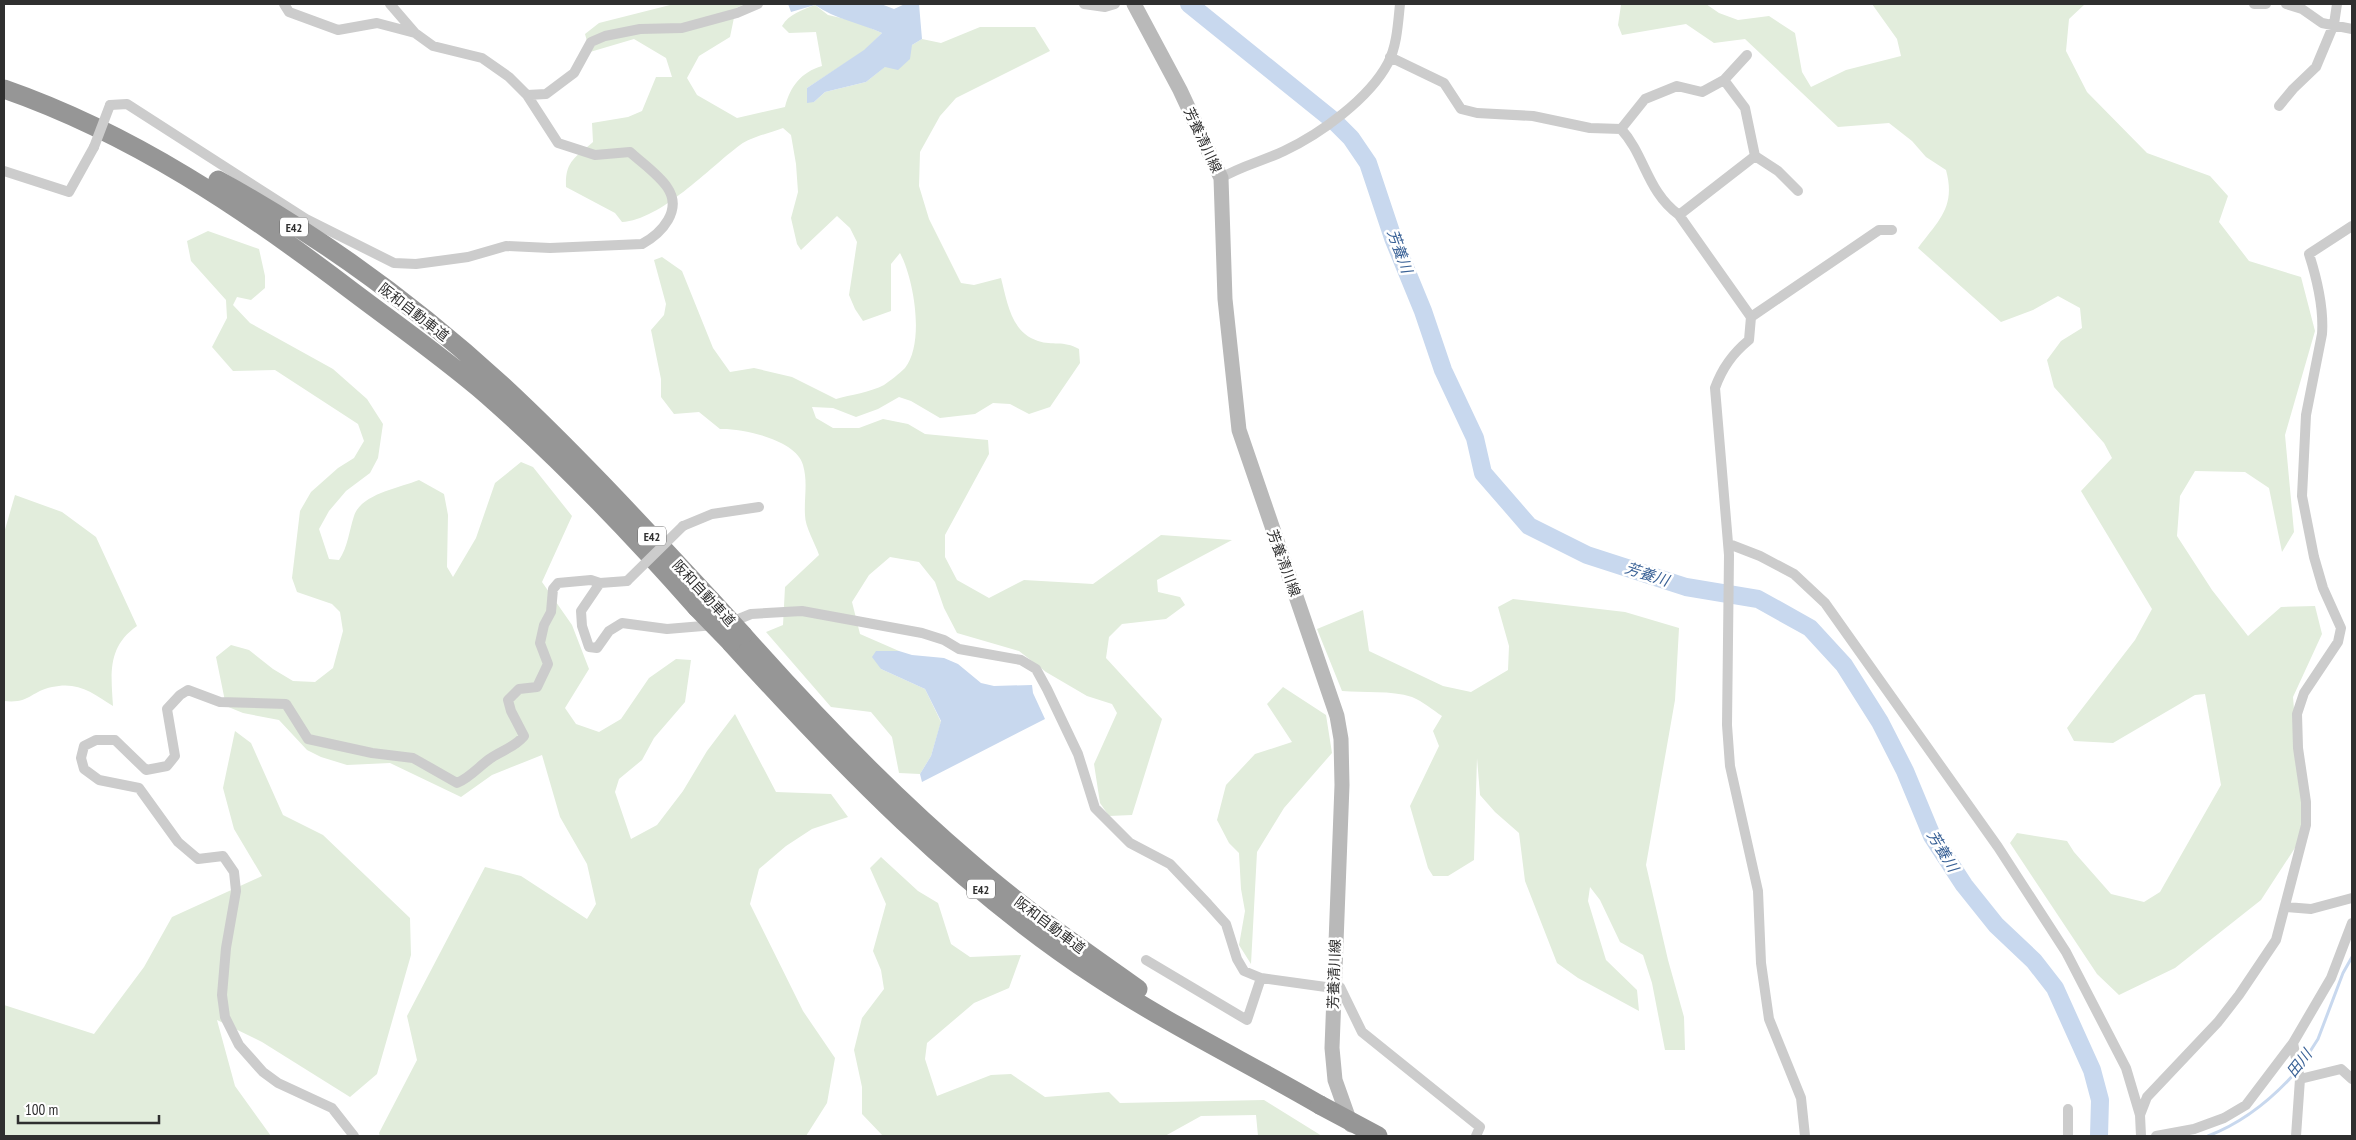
<svg xmlns="http://www.w3.org/2000/svg" width="2356" height="1140" font-family="'PT Sans Narrow','Noto Sans JP',sans-serif">
	<rect width="100%" height="100%" fill="#fff"/>
	<!-- green -->
	<path fill="#e2eddc" d="M 674,4 L 745,4 L 736,8 L 730,37 L 699,56 L 687,78 L 697,95 L 737,118 L 785,107 C 790,87 801,72 822,66 L 816,32 L 789,33 L 782,26 C 789,14 802,10 815,5 L 828,15 L 854,21 L 882,33 L 864,51 L 807,88 L 814,102 L 825,92 L 866,82 L 912,45 L 922,39 L 941,43 L 980,27 L 1035,27 L 1050,51 L 956,98 L 940,116 L 920,152 L 919,186 L 929,219 L 961,283 L 974,285 L 1001,278 C 1007,301 1011,333 1038,341 C 1053,346 1063,340 1079,349 L 1080,363 L 1050,407 L 1029,414 L 1010,404 L 993,403 L 975,414 L 940,418 L 911,401 L 899,397 L 878,409 L 856,417 L 833,408 L 812,407 L 816,418 L 833,428 L 859,428 L 883,419 L 908,424 L 925,434 L 988,440 L 989,454 L 945,535 L 945,557 L 957,580 L 989,598 L 1024,580 L 1093,584 L 1161,535 L 1232,540 L 1157,580 L 1158,592 L 1180,597 L 1185,605 L 1166,619 L 1122,624 L 1109,637 L 1106,658 L 1162,719 L 1132,815 L 1109,816 L 1100,803 L 1094,764 L 1117,713 L 1112,704 L 1087,696 L 1046,672 L 1019,651 L 957,633 L 944,608 L 935,582 L 919,562 L 890,557 L 869,575 L 852,602 L 860,634 L 899,651 L 876,651 L 881,669 L 925,689 L 941,722 L 931,756 L 920,774 L 899,773 L 892,737 L 871,712 L 831,707 L 766,632 L 783,625 L 785,587 L 819,555 C 815,543 805,527 805,515 C 804,498 808,482 803,465 C 797,440 742,428 720,429 L 699,412 L 674,414 L 661,397 L 661,379 L 651,330 L 664,315 L 666,304 L 654,260 L 662,257 L 682,271 L 713,348 L 730,372 L 754,368 L 792,377 L 836,399 C 850,395 871,392 884,385 C 890,381 900,373 905,368 C 925,343 914,279 900,253 L 891,264 L 891,311 L 863,321 L 855,309 L 849,295 L 857,242 L 850,228 L 837,216 L 801,250 L 797,244 L 791,218 L 798,192 L 796,164 L 791,135 L 783,128 C 770,133 751,137 740,145 C 709,168 661,220 622,222 L 615,213 L 566,187 C 565,161 575,158 593,142 L 592,123 L 628,117 L 642,111 L 656,77 L 672,77 L 666,58 L 634,39 L 590,52 L 585,34 L 599,23 Z
		M 1624,4 L 1706,4 L 1719,13 L 1738,20 L 1769,16 L 1795,33 L 1802,72 L 1811,87 L 1846,70 L 1901,56 L 1897,39 L 1872,4 L 2085,4 L 2069,19 L 2066,51 L 2087,92 L 2147,153 L 2210,176 L 2228,196 L 2219,222 L 2249,261 L 2301,277 L 2315,331 L 2285,435 L 2294,532 L 2282,552 L 2269,488 L 2245,472 L 2195,471 L 2180,496 L 2177,536 L 2212,590 L 2248,636 L 2281,607 L 2315,606 L 2322,634 L 2293,697 L 2304,834 L 2261,900 L 2175,968 L 2119,995 L 2097,974 L 2010,843 L 2017,833 L 2067,841 L 2074,852 L 2111,894 L 2144,902 L 2160,892 L 2221,785 L 2205,694 L 2195,695 L 2113,743 L 2074,741 L 2067,728 L 2135,640 L 2152,609 L 2081,491 L 2112,458 L 2104,443 L 2054,387 L 2047,360 L 2061,341 L 2082,328 L 2080,308 L 2058,296 L 2033,310 L 2001,322 L 1918,248 C 1939,220 1956,207 1946,170 L 1926,157 L 1912,141 L 1889,123 L 1838,127 L 1745,39 L 1714,43 L 1686,24 L 1622,35 L 1618,25 L 1621,5 Z
		M 208,231 L 259,249 L 265,276 L 265,288 L 251,300 L 237,297 L 233,305 L 250,323 L 333,369 L 367,399 L 383,424 L 378,458 L 370,473 L 346,491 L 329,511 L 319,529 L 329,559 L 339,560 C 348,547 349,531 354,516 C 361,494 399,488 419,480 L 444,494 L 448,515 L 447,567 L 453,577 L 476,538 L 495,483 L 521,462 L 533,467 L 572,516 L 542,582 L 572,625 L 589,669 L 565,708 L 576,724 L 599,732 L 621,719 L 649,678 L 676,659 L 691,660 L 685,702 L 654,738 L 642,760 L 619,779 L 615,792 L 631,839 L 657,825 L 683,791 L 707,751 L 735,714 L 776,792 L 831,794 L 848,817 L 812,829 L 786,846 L 759,869 L 750,904 L 803,1011 L 835,1058 L 827,1103 L 806,1136 L 380,1136 L 379,1133 L 417,1060 L 407,1016 L 485,867 L 521,876 L 587,919 L 596,904 L 587,864 L 560,817 L 542,755 L 492,775 L 461,797 L 390,763 L 347,765 L 321,757 L 307,750 L 279,720 L 243,713 L 226,706 L 216,657 L 231,645 L 249,650 L 273,669 L 293,681 L 315,682 L 333,668 L 343,631 L 340,612 L 332,604 L 297,592 L 292,578 L 300,511 L 311,492 L 338,468 L 354,458 L 364,441 L 358,424 L 275,370 L 233,371 L 212,347 L 227,318 L 226,300 L 191,261 L 187,241 Z
		M 15,495 L 62,512 L 96,537 L 137,626 C 107,647 111,674 113,706 C 93,693 78,681 52,687 C 31,691 30,704 4,701 L 4,533 Z
		M 1513,599 L 1625,612 L 1679,628 L 1675,700 L 1646,865 L 1668,960 L 1684,1017 L 1685,1050 L 1665,1050 L 1652,983 L 1643,955 L 1620,942 L 1600,900 L 1590,887 L 1588,901 L 1606,960 L 1637,990 L 1639,1011 L 1578,978 L 1557,963 L 1525,881 L 1519,833 L 1495,812 L 1480,795 L 1477,758 L 1474,860 L 1448,876 L 1433,876 L 1428,868 L 1410,806 L 1439,746 L 1433,731 L 1442,716 C 1433,710 1422,701 1412,697 C 1391,690 1364,693 1342,691 L 1317,629 L 1363,610 L 1369,651 L 1443,686 L 1471,692 L 1508,670 L 1509,646 L 1498,607 Z
		M 1283,687 L 1326,715 L 1332,753 L 1284,808 L 1257,852 L 1251,964 L 1239,945 L 1245,911 L 1241,889 L 1239,853 L 1229,843 L 1217,820 L 1226,785 L 1255,754 L 1292,742 L 1267,704 Z
		M 235,731 L 251,743 L 283,815 L 323,835 L 410,918 L 411,955 L 377,1074 L 350,1097 L 262,1042 L 217,1020 L 235,1086 L 271,1136 L 4,1136 L 4,1005 L 94,1034 L 144,967 L 172,917 L 262,876 L 234,829 L 223,788 Z
		M 881,857 L 918,891 L 938,903 L 951,944 L 970,957 L 1021,955 L 1009,988 L 974,1003 L 927,1043 L 925,1059 L 937,1096 L 991,1075 L 1011,1074 L 1045,1097 L 1109,1092 L 1120,1103 L 1264,1100 L 1322,1136 L 1258,1136 L 1256,1115 L 1201,1116 L 1165,1136 L 883,1136 L 862,1114 L 862,1087 L 854,1050 L 862,1018 L 884,989 L 881,970 L 873,951 L 886,904 L 870,868 Z"/>
	<!-- water -->
	<path fill="#c8d8ee" d="M 788,4 L 881,4 L 894,9 L 905,4 L 919,4 L 922,39 L 912,45 L 910,59 L 898,70 L 885,67 L 866,82 L 825,92 L 814,102 L 807,103 L 807,88 L 864,50 L 882,33 C 860,23 835,19 815,5 L 791,12 Z
		M 876,651 L 899,651 L 912,655 L 944,658 L 958,664 L 981,683 L 994,686 L 1032,685 L 1033,693 L 1045,719 L 922,782 L 920,774 L 931,756 L 941,721 L 925,689 L 881,669 L 872,657 Z"/>
	<g fill="none" stroke-linecap="round" stroke-linejoin="round">
		<!-- stream -->
		<path stroke="#c8d8ee" stroke-width="3" d="M 2300,1067 L 2318,1039 L 2343,973 L 2352,957
			M 2208,1136 C 2242,1123 2272,1099 2296,1072"/>
		<!-- river -->
		<path stroke="#c8d8ee" stroke-width="18" d="M 1189,4 L 1334,121 L 1351,138 L 1368,163 L 1393,238 L 1423,311 L 1443,370 L 1475,438 L 1483,473 L 1529,526 L 1587,555 L 1686,587 L 1758,599 L 1810,628 L 1844,665 L 1880,722 L 1905,771 L 1932,836 L 1964,885 L 1996,925 L 2034,961 L 2055,988 L 2092,1070 L 2100,1100 L 2099,1136"/>
		<!-- street -->
		<path stroke="#ccc" stroke-width="10" d="M 284,4 L 289,12 L 338,30 L 377,23 L 415,33
			M 1084,4 L 1105,7 L 1115,4
			M 2254,4 L 2266,4
			M 2286,4 L 2302,9 L 2322,23 L 2352,29
			M 1390,57 L 1444,83 L 1461,109 L 1477,113 L 1533,116 L 1590,128 L 1621,129 C 1645,155 1647,192 1679,215 L 1751,317 L 1749,340 C 1732,354 1722,368 1715,388 L 1729,555 L 1727,725 L 1730,766 L 1758,891 L 1761,963 L 1769,1019 L 1801,1098 L 1805,1136
			M 1724,80 L 1747,55
			M 527,95 L 546,94 L 574,73 L 591,42 L 605,36 L 640,29 L 682,28 L 737,13 L 758,4
			M 110,105 L 127,104 L 306,219 L 394,263 L 416,264 L 468,257 L 506,246 L 550,248 L 642,244 C 662,233 683,210 667,187 C 658,174 642,163 630,152 L 595,155 L 558,143 L 527,95 L 509,77 L 482,58 L 433,46 L 415,33 L 390,4
			M 2279,106 L 2293,89 L 2316,67 L 2334,24 L 2337,4
			M 1621,129 L 1645,99 L 1677,86 L 1702,92 L 1724,80 L 1745,108 L 1755,156 L 1679,215
			M 1755,156 L 1778,171 L 1798,191
			M 4,171 L 69,192 L 94,147
			M 1221,178 C 1241,166 1263,161 1284,151 C 1320,134 1369,99 1388,63 C 1397,46 1398,23 1400,4
			M 1751,317 L 1879,230 L 1892,230
			M 683,526 L 712,514 L 759,507
			M 1729,544 L 1760,556 L 1794,574 L 1825,603 L 1998,847 L 2066,952 L 2126,1068 L 2140,1115
			M 600,583 L 581,611 L 582,626 L 589,647 L 597,648 L 609,631 L 622,623 L 667,629 L 715,625
			M 729,623 L 751,614 L 802,611 L 922,633 L 944,640 L 959,649 L 1021,660 L 1036,669 L 1047,689 L 1078,754 L 1095,808 L 1130,843 L 1170,864 L 1208,904 L 1226,924 L 1237,959 L 1244,971 L 1261,978 L 1333,988 L 1340,987 L 1362,1032 L 1480,1127 L 1476,1136
			M 2286,907 L 2311,909 L 2352,898
			M 1146,960 L 1247,1020 L 1261,978
			M 2293,1043 L 2300,1079 L 2296,1136
			M 2300,1079 L 2341,1069 L 2352,1079
			M 354,1136 L 332,1108 L 278,1083 L 263,1072 L 239,1045 L 225,1017 L 222,995 L 226,948 L 236,891 L 234,872 L 223,856 L 198,859 L 178,842 L 139,788 L 99,780 L 84,769 L 81,758 L 84,746 L 96,740 L 115,740 L 146,770 L 167,766 L 175,756 L 167,709 L 180,695 L 188,690 L 220,702 L 286,704 L 308,739 L 372,753 L 413,758 L 457,783 C 471,777 479,766 491,758 C 503,750 515,747 524,736 L 511,711 L 508,700 L 519,689 L 537,687 L 548,664 L 540,643 L 544,625 L 551,612 L 553,589 L 558,583 L 591,580 L 600,583 L 627,581
			M 2068,1136 L 2068,1109
			M 2141,1136 L 2140,1115 L 2147,1097 L 2218,1022 L 2239,995 L 2276,940 L 2306,825 L 2306,802 L 2298,748 L 2297,714 L 2304,693 L 2338,642 L 2341,628 L 2323,588 L 2314,557 L 2302,496 L 2306,415 L 2322,334 C 2324,307 2317,279 2309,254 L 2352,226
			M 2156,1136 L 2194,1129 L 2224,1118 L 2246,1105 L 2293,1043 L 2331,978 L 2352,923"/>
		<!-- secondary -->
		<path stroke="#b9b9b9" stroke-width="15" d="M 1134,4 L 1180,90 L 1221,178 L 1225,299 L 1239,430 L 1337,716 L 1341,739 L 1342,785 L 1332,1048 L 1335,1080 L 1351,1125"/>
		<!-- highway -->
		<path stroke="#969696" stroke-width="19" d="M 4,89 C 133,134 244,209 352,291 C 397,325 444,358 487,395 C 562,461 631,533 697,608
			M 218,180 C 320,236 417,307 503,386 C 576,454 643,527 711,600
			M 743,635 C 814,715 890,794 971,863 C 1024,909 1081,949 1138,989
			M 731,643 C 841,764 959,887 1097,977 C 1168,1024 1246,1062 1320,1105"/>
		<!-- street-bridge -->
		<path stroke="#ccc" stroke-width="10" d="M 94,147 L 110,105
			M 627,581 L 683,526"/>
		<!-- highway-bridge -->
		<path stroke="#969696" stroke-width="19" d="M 711,600 L 743,635
			M 697,608 L 731,643
			M 1320,1105 L 1378,1136"/>
	</g>
	<g text-anchor="middle" dominant-baseline="central" stroke-width="5" stroke-linejoin="round" paint-order="stroke">
		<!-- shield labels -->
		<g fill="#fff" stroke="#6d6d6d" stroke-width="1">
			<rect x="280" y="217.5" width="28" height="19" rx="4"/>
			<rect x="638" y="526.5" width="28" height="19" rx="4"/>
			<rect x="967" y="879.5" width="28" height="19" rx="4"/>
		</g>
		<g font-size="12" font-weight="bold" fill="#2f2f2f">
			<text x="294" y="227">E42</text>
			<text x="652" y="536">E42</text>
			<text x="981" y="889">E42</text>
		</g>
		<!-- street labels -->
		<g font-size="14" fill="#2f2f2f" stroke="#fff">
			<text transform="translate(1203 140) rotate(65)">芳養清川線</text>
			<text transform="translate(414 312) rotate(38)">阪和自動車道</text>
			<text transform="translate(1284 563) rotate(70)">芳養清川線</text>
			<text transform="translate(704 593) rotate(47)">阪和自動車道</text>
			<text transform="translate(1050 925) rotate(37)">阪和自動車道</text>
			<text transform="translate(1334 974) rotate(-88)">芳養清川線</text>
		</g>
		<!-- water labels -->
		<g font-size="15" font-style="italic" fill="#396196" stroke="#fff">
			<text transform="translate(1400 251) rotate(70)">芳養川</text>
			<text transform="translate(1647 574) rotate(18)">芳養川</text>
			<text transform="translate(1943 851) rotate(59)">芳養川</text>
			<text transform="translate(2299 1063) rotate(-52)">田川</text>
		</g>
	</g>
	<!-- border -->
	<rect width="2356" height="1140" fill="none" stroke="#2f2f2f" stroke-width="10"/>
	<!-- scale -->
	<path d="M18 1115v8h141v-8" fill="none" stroke="#2f2f2f" stroke-width="2.5"/>
	<text x="25" y="1115" font-size="15" fill="#2f2f2f" stroke="#ffffff" stroke-width="4" paint-order="stroke">100 m</text>
</svg>
